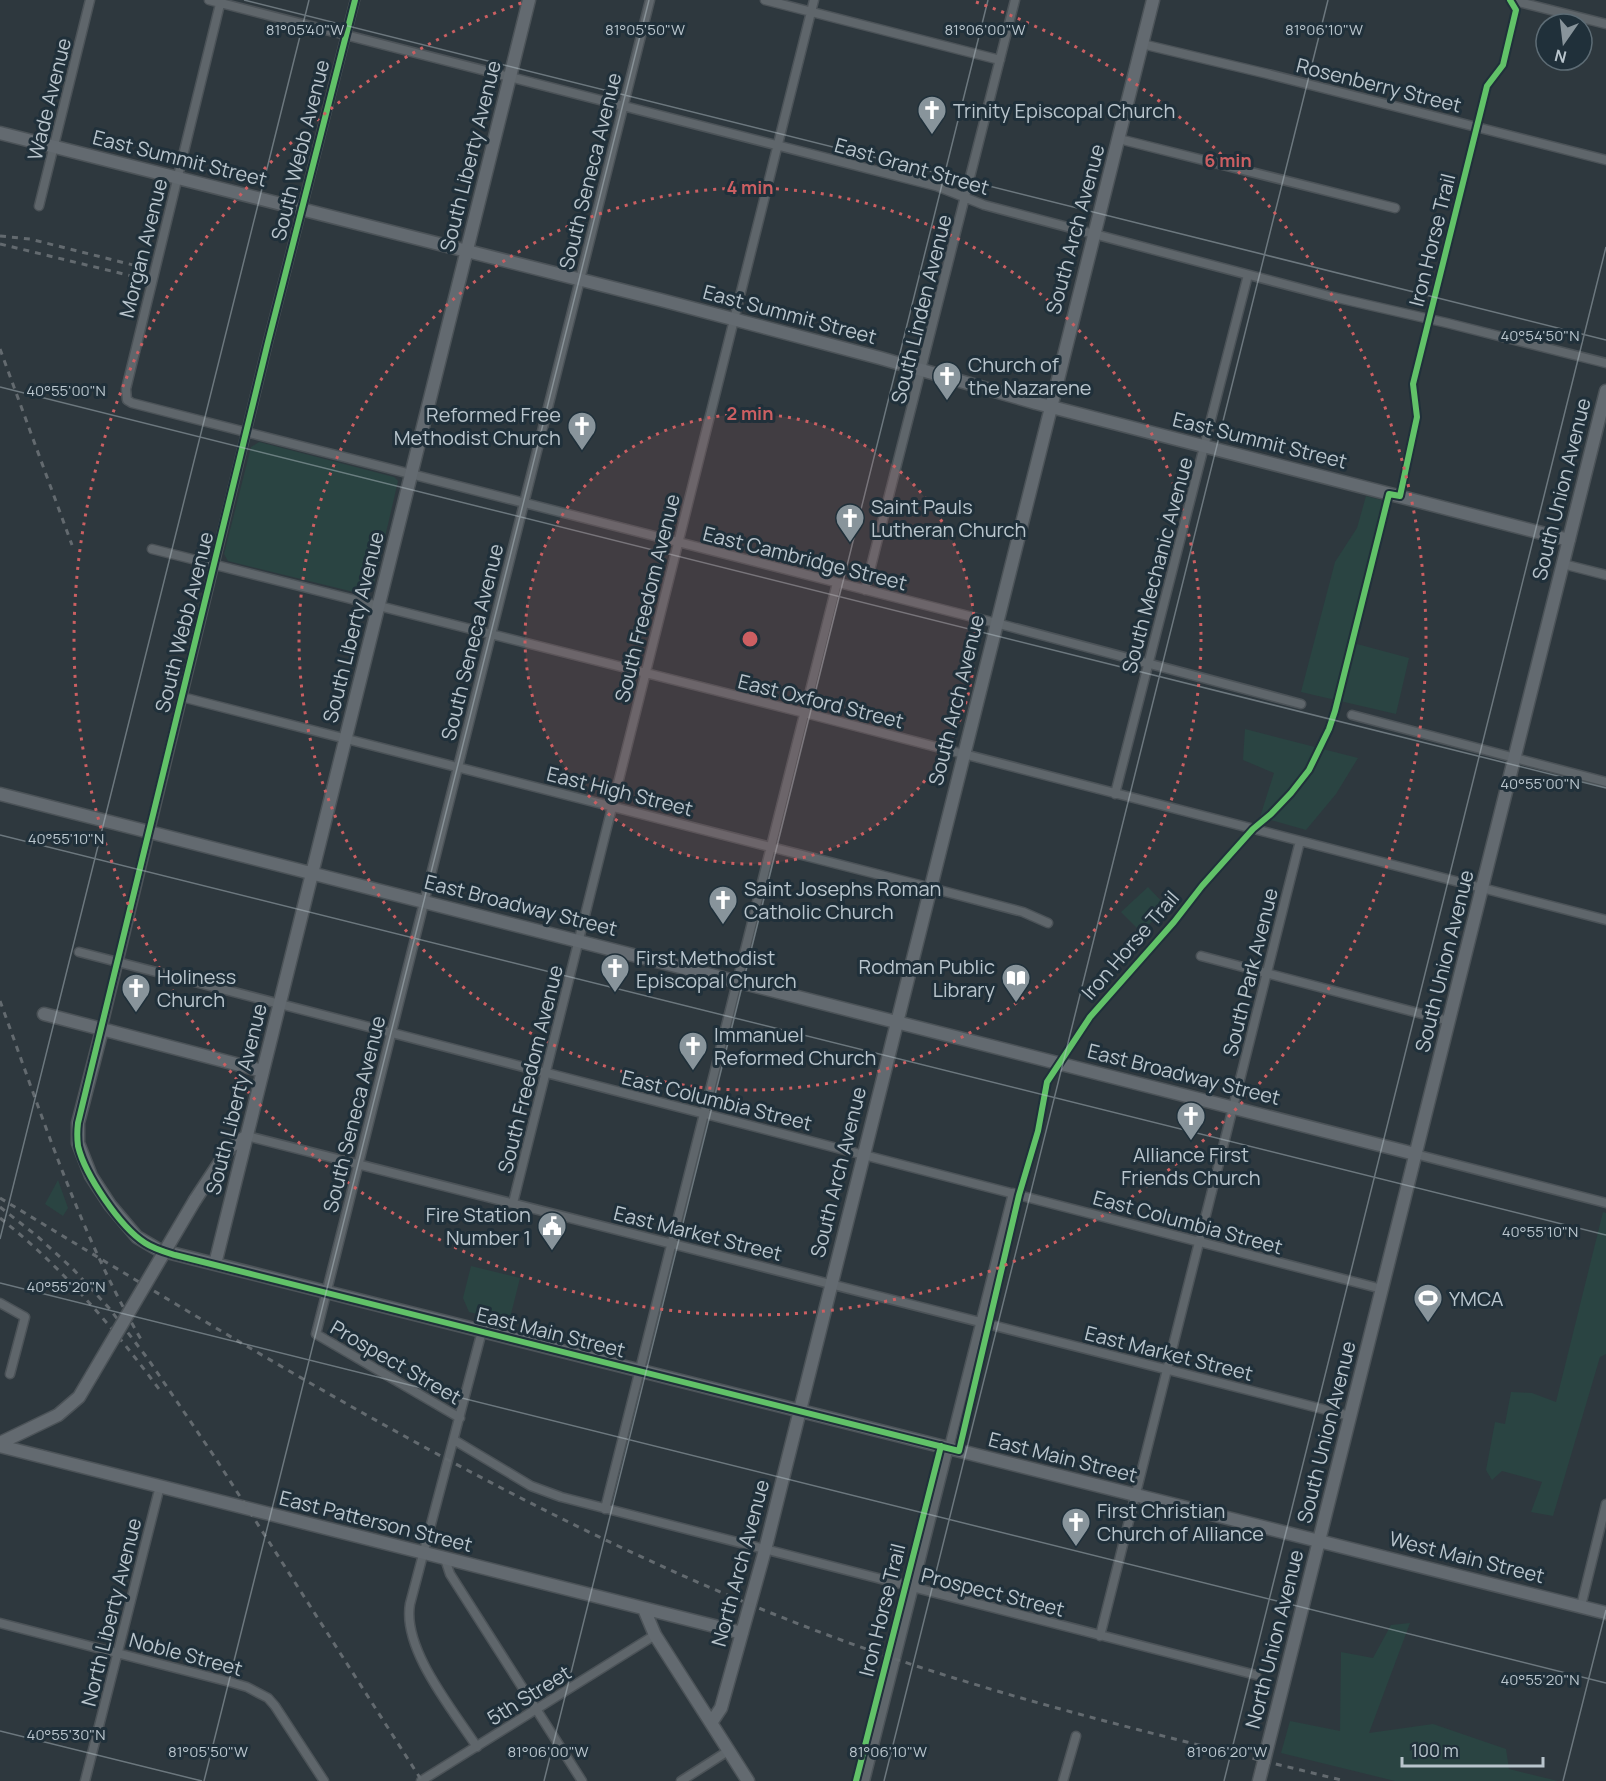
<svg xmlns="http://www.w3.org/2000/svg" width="1606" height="1781" font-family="Manrope,sans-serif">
	<rect width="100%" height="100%" fill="#2e383e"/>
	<!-- green -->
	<path fill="#2a4442" d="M 259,442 L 394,477 L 398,481 L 373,589 L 366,595 L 228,561 L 224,554 L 251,447 Z
		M 1366,496 L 1382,500 L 1357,644 L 1409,658 L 1396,714 L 1301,692 L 1335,562 L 1357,528 Z
		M 1245,729 L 1358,758 L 1336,794 L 1306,830 L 1260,817 L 1274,773 L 1243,760 Z
		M 1148,887 L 1167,907 L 1141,932 L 1121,912 Z
		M 58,1180 L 68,1208 L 63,1216 L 45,1204 Z
		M 1603,1212 L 1606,1213 L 1606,1354 L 1600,1357 L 1553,1516 L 1531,1512 L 1542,1482 L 1502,1471 L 1492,1480 L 1486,1470 L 1495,1422 L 1505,1424 L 1511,1392 L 1532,1393 L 1556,1402 Z
		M 471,1266 L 520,1278 L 509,1322 L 469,1312 L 463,1298 Z
		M 1410,1623 L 1369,1733 L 1433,1724 L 1506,1749 L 1509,1769 L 1558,1781 L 1395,1781 L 1281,1753 L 1290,1721 L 1340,1731 L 1341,1652 L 1373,1658 L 1391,1625 Z"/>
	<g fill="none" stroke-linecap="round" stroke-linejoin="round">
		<!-- street casing -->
		<g stroke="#4c5358" stroke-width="11">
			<path id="street" d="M 209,0 L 936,186 L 984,205 L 1329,296 L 1447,323 L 1606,363
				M 221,0 L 126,389 L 127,400 L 132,403 L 996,623 L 1301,704
				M 765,0 L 1000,60
				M 1511,0 L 1606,24
				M 1142,44 L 1268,74 L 1606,160
				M 1119,139 L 1395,208
				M 39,206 L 90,0
				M 152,549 L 805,713 L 1606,920
				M 1563,564 L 1606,575
				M 865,590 L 1015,0
				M 182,697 L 916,884 L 1023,912 L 1048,923
				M 1352,715 L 1606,782
				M 1115,794 C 1160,621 1204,448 1248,275
				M 79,952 L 1382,1289
				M 1201,956 L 1449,1021
				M 102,1030 L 268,342 L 355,0
				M 247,1136 L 1350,1416
				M 1415,1154 L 1606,1203
				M 513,1203 L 814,0
				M 0,1303 L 25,1317 L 10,1374
				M 460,1418 L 316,1334 L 650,0
				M 454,1440 L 531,1486 L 561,1497 L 1256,1675
				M 605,1509 L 837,583
				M 445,1559 L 450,1574 L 582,1781
				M 1581,1606 L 1606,1504
				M 0,1623 L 230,1682 L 247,1687 L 268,1698 L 275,1706 L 324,1781
				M 1100,1636 L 1300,841
				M 477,1747 C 453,1710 402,1649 410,1604 L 482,1331
				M 85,1781 L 160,1486
				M 421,1781 L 655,1635
				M 681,1781 L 728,1751
				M 865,1781 L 1013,1193
				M 1063,1781 L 1076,1736"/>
		</g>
		<!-- secondary casing -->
		<g stroke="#4c5358" stroke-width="15">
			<path id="secondary" d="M 0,133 L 661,300 L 880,358 L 1036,403 L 1569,540
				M 0,794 L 1415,1154
				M 44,1014 L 263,1071
				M 102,1030 L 78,1123 L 78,1143 L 91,1176 L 110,1205 L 137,1237 L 159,1250 L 1606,1613
				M 195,1200 L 230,1147 L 247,1136
				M 215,1264 L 529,0
				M 0,1443 L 58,1415 L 79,1397 L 92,1375
				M 0,1446 L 742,1633
				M 644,1609 L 655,1635 L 748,1781
				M 711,1723 L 721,1708 L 765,1550 L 1153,0
				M 1259,1781 L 1606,391"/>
		</g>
		<!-- street -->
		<use href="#street" stroke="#5f666b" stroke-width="8"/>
		<!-- secondary -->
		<use href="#secondary" stroke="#636a70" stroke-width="12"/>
		<!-- rail -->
		<path stroke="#636a6f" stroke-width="3" stroke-dasharray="6 6" stroke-linecap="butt" d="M 0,236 L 30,239 L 141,267
			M 0,244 L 140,278
			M 0,349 L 72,545
			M 0,1001 C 42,1115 80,1235 142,1341
			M 0,1198 C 260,1355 519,1516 804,1626 C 979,1694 1163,1736 1345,1781
			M 0,1207 L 37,1236 L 73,1269 L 109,1308 L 148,1359 L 216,1459 L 422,1781
			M 0,1218 C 62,1267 112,1326 159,1389"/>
		<!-- secondary-bridge casing -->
		<g stroke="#4c5358" stroke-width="15" stroke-linecap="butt">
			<path id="secondary-bridge" d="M 92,1375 L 195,1200"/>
		</g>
		<!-- secondary-bridge -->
		<use href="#secondary-bridge" stroke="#636a70" stroke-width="12"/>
		<!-- cycleway casing -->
		<g stroke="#20303a" stroke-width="10">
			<path id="cycleway" d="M 355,0 L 268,342 L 78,1123 C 77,1131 77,1138 78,1146 C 85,1175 120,1227 145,1243 C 154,1249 165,1252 175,1255 L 959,1451 L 1019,1195 L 1038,1131 L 1047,1082 L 1090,1017 L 1174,922 L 1202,886 L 1253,829 L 1271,814 L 1291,793 L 1309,770 L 1329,729 L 1335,711 L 1389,494 L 1400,496 L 1417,417 L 1413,384 L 1487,86 L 1503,65 L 1516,10 L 1510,0
				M 856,1781 L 941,1446"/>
		</g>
		<!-- cycleway -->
		<use href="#cycleway" stroke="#61c268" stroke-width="6"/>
	</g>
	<!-- ticks -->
	<path fill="none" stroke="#b9c5cd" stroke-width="1.5" stroke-opacity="0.45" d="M 244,0 L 1606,340M 0,387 L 1606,788M 0,835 L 1606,1235M 0,1239 L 309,0M 0,1283 L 1606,1683M 0,1731 L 202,1781M 204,1781 L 649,0M 544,1781 L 988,0M 884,1781 L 1328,0M 1224,1781 L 1606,247M 1563,1781 L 1606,1610"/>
	<!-- distance rings -->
	<circle cx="750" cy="639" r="225" fill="#cc5f62" fill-opacity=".12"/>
	<g fill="none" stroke="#cc5f62" stroke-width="3" stroke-dasharray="3 6">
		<circle cx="750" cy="639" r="225"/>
		<circle cx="750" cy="639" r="451"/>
		<path d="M976 2A676 676 0 1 1 524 2"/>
	</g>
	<!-- icons -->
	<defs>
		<g id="church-pin" transform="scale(1.5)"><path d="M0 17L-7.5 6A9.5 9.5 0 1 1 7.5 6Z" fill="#88949b" stroke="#20303a"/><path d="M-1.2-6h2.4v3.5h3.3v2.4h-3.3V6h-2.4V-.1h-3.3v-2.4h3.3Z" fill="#fff"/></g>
		<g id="library-pin" transform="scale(1.5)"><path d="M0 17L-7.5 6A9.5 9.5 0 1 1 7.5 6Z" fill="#88949b" stroke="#20303a"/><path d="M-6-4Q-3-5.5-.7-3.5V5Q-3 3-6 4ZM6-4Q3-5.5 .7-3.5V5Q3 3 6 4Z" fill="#fff"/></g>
		<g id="civic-pin" transform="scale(1.5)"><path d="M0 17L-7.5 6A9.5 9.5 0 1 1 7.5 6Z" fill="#88949b" stroke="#20303a"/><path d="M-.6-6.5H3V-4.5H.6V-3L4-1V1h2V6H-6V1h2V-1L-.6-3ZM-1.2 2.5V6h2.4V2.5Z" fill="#fff"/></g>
		<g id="stadium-pin" transform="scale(1.5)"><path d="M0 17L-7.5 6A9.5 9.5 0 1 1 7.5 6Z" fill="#88949b" stroke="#20303a"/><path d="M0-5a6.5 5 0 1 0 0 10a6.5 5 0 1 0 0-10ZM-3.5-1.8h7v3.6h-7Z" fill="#fff"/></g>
	</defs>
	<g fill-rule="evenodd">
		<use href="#church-pin" x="932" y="110"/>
		<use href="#church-pin" x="947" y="376"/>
		<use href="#church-pin" x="582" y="426"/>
		<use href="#church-pin" x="850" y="518"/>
		<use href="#church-pin" x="723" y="900"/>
		<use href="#church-pin" x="615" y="968"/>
		<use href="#library-pin" x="1016" y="978"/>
		<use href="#church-pin" x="136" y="988"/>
		<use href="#church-pin" x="693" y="1046"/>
		<use href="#church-pin" x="1191" y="1116"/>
		<use href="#civic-pin" x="552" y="1226"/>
		<use href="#stadium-pin" x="1428" y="1298"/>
		<use href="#church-pin" x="1076" y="1522"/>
	</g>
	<g text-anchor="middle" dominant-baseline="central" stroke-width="6" stroke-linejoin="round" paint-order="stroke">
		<!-- street labels -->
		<g font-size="20" fill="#b9c5cd" stroke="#20303a">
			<text transform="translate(1379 85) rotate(14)">Rosenberry Street</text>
			<text transform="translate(49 99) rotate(-76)">Wade Avenue</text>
			<text transform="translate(300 150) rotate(-76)">South Webb Avenue</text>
			<text transform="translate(470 156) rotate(-76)">South Liberty Avenue</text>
			<text transform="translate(180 158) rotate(14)">East Summit Street</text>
			<text transform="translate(912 166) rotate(16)">East Grant Street</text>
			<text transform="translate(590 171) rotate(-76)">South Seneca Avenue</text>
			<text transform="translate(1075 229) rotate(-75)">South Arch Avenue</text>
			<text transform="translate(1432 240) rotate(-76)">Iron Horse Trail</text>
			<text transform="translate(143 248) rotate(-76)">Morgan Avenue</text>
			<text transform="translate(921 309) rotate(-76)">South Linden Avenue</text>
			<text transform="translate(790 314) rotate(15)">East Summit Street</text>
			<text transform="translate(1260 440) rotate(14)">East Summit Street</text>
			<text transform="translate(1561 489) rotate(-76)">South Union Avenue</text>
			<text transform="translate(805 558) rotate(14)">East Cambridge Street</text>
			<text transform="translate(1157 565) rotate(-75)">South Mechanic Avenue</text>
			<text transform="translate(647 598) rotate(-76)">South Freedom Avenue</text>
			<text transform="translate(184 622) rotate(-76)">South Webb Avenue</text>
			<text transform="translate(353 627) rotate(-76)">South Liberty Avenue</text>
			<text transform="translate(472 642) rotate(-76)">South Seneca Avenue</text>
			<text transform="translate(956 700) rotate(-76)">South Arch Avenue</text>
			<text transform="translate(821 701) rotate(14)">East Oxford Street</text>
			<text transform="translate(620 791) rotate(14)">East High Street</text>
			<text transform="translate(521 905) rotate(14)">East Broadway Street</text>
			<text transform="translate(1130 945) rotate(-49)">Iron Horse Trail</text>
			<text transform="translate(1444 961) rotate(-76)">South Union Avenue</text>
			<text transform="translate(1250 972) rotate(-76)">South Park Avenue</text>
			<text transform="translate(530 1069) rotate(-76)">South Freedom Avenue</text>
			<text transform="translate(1184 1074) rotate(14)">East Broadway Street</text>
			<text transform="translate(236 1099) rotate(-76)">South Liberty Avenue</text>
			<text transform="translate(717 1100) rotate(14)">East Columbia Street</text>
			<text transform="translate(354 1114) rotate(-76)">South Seneca Avenue</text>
			<text transform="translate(838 1172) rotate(-76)">South Arch Avenue</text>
			<text transform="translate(1188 1222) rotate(15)">East Columbia Street</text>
			<text transform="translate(698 1233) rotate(14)">East Market Street</text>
			<text transform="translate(551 1332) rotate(14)">East Main Street</text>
			<text transform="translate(1169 1353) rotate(14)">East Market Street</text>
			<text transform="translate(396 1362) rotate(30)">Prospect Street</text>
			<text transform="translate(1326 1432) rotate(-76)">South Union Avenue</text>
			<text transform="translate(1063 1457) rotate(14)">East Main Street</text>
			<text transform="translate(376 1521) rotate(14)">East Patterson Street</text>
			<text transform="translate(1467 1557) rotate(14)">West Main Street</text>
			<text transform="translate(740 1563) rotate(-75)">North Arch Avenue</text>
			<text transform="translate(993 1592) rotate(14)">Prospect Street</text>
			<text transform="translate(882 1610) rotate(-76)">Iron Horse Trail</text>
			<text transform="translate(111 1612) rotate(-76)">North Liberty Avenue</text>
			<text transform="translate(1274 1639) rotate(-76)">North Union Avenue</text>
			<text transform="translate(186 1654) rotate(15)">Noble Street</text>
			<text transform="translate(529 1695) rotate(-32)">5th Street</text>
		</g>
		<!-- poi labels -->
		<g font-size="20" fill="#b9c5cd" stroke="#20303a" text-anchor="start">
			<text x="953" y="110">Trinity Episcopal Church</text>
			<text x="968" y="364">Church of<tspan x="968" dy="23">the Nazarene</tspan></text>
			<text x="561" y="414" text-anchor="end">Reformed Free<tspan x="561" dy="23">Methodist Church</tspan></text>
			<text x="871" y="506">Saint Pauls<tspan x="871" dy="23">Lutheran Church</tspan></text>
			<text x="744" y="888">Saint Josephs Roman<tspan x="744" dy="23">Catholic Church</tspan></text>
			<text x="636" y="957">First Methodist<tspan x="636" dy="23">Episcopal Church</tspan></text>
			<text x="995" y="966" text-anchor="end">Rodman Public<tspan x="995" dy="23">Library</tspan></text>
			<text x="157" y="976">Holiness<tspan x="157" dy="23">Church</tspan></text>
			<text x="714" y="1034">Immanuel<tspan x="714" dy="23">Reformed Church</tspan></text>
			<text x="1191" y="1154" text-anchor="middle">Alliance First<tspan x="1191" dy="23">Friends Church</tspan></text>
			<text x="531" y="1214" text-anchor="end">Fire Station<tspan x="531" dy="23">Number 1</tspan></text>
			<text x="1449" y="1298">YMCA</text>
			<text x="1097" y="1510">First Christian<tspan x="1097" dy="23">Church of Alliance</tspan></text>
		</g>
	</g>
	<g font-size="15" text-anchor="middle" fill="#b9c5cd" stroke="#20303a" stroke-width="6" stroke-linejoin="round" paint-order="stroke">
		<text x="305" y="35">81°05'40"W</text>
		<text x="645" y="35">81°05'50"W</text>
		<text x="985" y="35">81°06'00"W</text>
		<text x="1324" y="35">81°06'10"W</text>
		<text x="1540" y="341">40°54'50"N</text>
		<text x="66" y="396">40°55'00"N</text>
		<text x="1540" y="789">40°55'00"N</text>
		<text x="66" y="844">40°55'10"N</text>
		<text x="1540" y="1237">40°55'10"N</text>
		<text x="66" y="1292">40°55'20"N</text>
		<text x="1540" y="1685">40°55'20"N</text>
		<text x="66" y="1740">40°55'30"N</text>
		<text x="208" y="1757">81°05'50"W</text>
		<text x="548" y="1757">81°06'00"W</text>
		<text x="888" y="1757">81°06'10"W</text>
		<text x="1227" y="1757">81°06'20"W</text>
	</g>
	<circle cx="750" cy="639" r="9" fill="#cc5f62" stroke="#20303a" stroke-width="3"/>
	<g font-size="18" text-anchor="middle" font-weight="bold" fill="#cc5f62" stroke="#20303a" stroke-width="6" stroke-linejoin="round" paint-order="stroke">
		<text x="1228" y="167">6 min</text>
		<text x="750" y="194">4 min</text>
		<text x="750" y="420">2 min</text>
	</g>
	<!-- north arrow -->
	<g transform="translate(1564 42) rotate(194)"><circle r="28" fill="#20303a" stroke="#5d6c75" stroke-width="1.5"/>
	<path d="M0-4.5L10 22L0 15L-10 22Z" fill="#88949b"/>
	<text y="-9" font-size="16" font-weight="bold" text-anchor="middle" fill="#b9c5cd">N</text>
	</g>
	<!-- scale -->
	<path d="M1402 1757v9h141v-9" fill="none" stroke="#b9c5cd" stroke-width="3"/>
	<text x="1411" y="1757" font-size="18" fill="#b9c5cd" stroke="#20303a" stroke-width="4.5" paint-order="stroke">100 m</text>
</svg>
